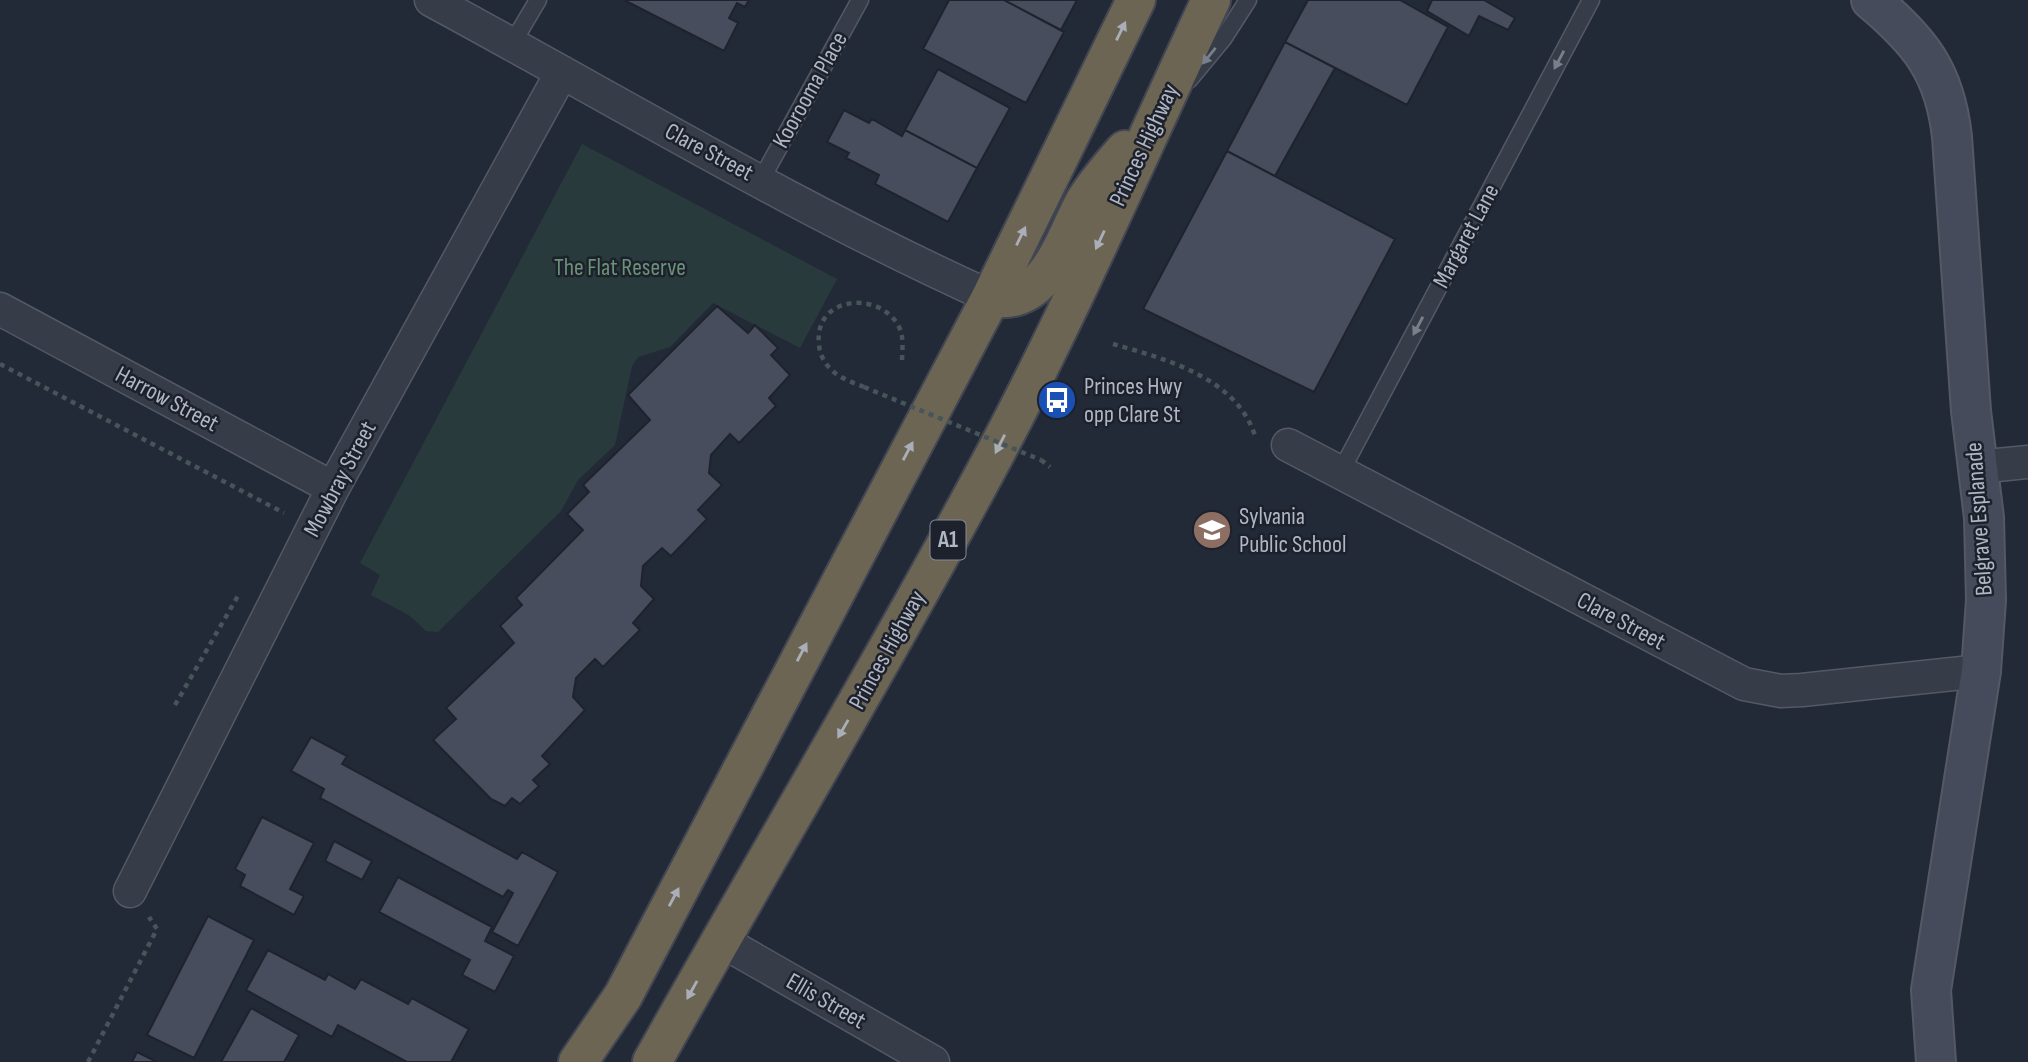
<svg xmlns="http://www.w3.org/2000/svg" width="2028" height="1062" font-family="'Sofia Sans Condensed',sans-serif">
	<rect width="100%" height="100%" fill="#232a37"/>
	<!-- green -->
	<path fill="#293a3c" d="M 582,144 L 837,279 L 800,348 L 713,303 L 670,347 L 638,357 L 632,366 L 615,445 L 578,480 L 561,511 L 438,632 L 426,631 L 410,616 L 371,595 L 380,575 L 360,563 Z"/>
	<!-- building -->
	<path fill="#474d5d" stroke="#1e232e" stroke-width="2" d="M 624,0 L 749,0 L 745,7 L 737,3 L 729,18 L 738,23 L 724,51 Z
		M 949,0 L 1004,0 L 1064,32 L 1026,103 L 923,49 Z
		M 1004,0 L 1077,0 L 1061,30 Z
		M 1308,0 L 1400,0 L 1448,27 L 1407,105 L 1285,42 Z
		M 1432,0 L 1484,0 L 1515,18 L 1508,30 L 1479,16 L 1469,36 L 1427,11 Z
		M 1285,42 L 1335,68 L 1275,176 L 1227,151 Z
		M 938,69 L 1010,108 L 977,168 L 905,130 Z
		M 844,110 L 869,123 L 872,119 L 902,136 L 905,130 L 977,168 L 948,222 L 875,184 L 879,175 L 846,158 L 849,153 L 827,142 Z
		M 1227,151 L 1395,239 L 1314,392 L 1143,309 Z
		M 717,306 L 748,333 L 755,325 L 778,348 L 771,355 L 790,375 L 769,398 L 776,406 L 739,443 L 730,434 L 711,455 L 709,473 L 722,485 L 698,510 L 707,519 L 671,556 L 662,548 L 643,566 L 641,586 L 654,599 L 633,623 L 640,630 L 603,667 L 595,659 L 576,678 L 573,697 L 585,710 L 542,756 L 550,764 L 533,780 L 539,786 L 520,804 L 512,798 L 505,806 L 491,799 L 433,740 L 456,719 L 446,708 L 514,643 L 500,626 L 522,605 L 516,598 L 583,530 L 567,514 L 589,492 L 583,485 L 650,420 L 628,395 Z
		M 311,737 L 347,756 L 342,764 L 517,859 L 522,852 L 558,872 L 518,946 L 492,932 L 513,893 L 508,890 L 503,897 L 320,798 L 324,789 L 291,771 Z
		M 262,817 L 314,843 L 290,889 L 304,896 L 294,915 L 240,886 L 245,875 L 235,869 Z
		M 334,841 L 372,861 L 362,880 L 325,861 Z
		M 398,877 L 492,927 L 485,941 L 514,956 L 495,992 L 462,975 L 470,960 L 379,912 Z
		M 208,916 L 254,940 L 194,1058 L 147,1035 Z
		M 268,950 L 325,980 L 328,974 L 355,989 L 361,979 L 408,1004 L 412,998 L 469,1029 L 451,1062 L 407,1062 L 338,1025 L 332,1037 L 246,990 Z
		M 251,1008 L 299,1035 L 284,1062 L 221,1062 Z
		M 137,1052 L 157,1062 L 132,1062 Z"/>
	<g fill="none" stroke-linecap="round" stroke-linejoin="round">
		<!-- lane casing -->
		<g stroke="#545965" stroke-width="19">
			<path id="lane" d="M 512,44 L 538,0
				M 1189,80 L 1223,39 L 1248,0
				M 761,180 L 860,0
				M 1340,473 L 1591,0"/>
		</g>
		<!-- street casing -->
		<g stroke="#545965" stroke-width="35">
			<path id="street" d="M 431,0 C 616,100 798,210 991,297
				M 0,309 L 333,488
				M 1288,445 L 1744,684 L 1781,691 L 1802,690 L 1981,671
				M 1977,467 L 2028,462
				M 130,891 L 333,488 L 562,72
				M 720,940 L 933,1062"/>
		</g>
		<!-- secondary casing -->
		<g stroke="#545965" stroke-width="42">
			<path id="secondary" d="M 1871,0 C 1920,41 1945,72 1952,137 L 1971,411 L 1984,518 L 1986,600 L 1981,671 L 1931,990 L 1936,1062"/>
		</g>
		<!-- highway casing -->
		<g stroke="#414652" stroke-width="42">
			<path id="highway" d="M 991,297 C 1047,308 1064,238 1085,201 C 1096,183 1111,166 1125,150
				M 578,1062 L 623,996 L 991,297 L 1136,0
				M 652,1062 C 766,858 886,658 996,452 C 1074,305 1140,151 1211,0"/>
		</g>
		<!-- path -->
		<path stroke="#465559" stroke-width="4.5" stroke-dasharray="5 5" stroke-linecap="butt" d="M 1113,344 C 1166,359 1237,378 1255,436
			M 0,364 L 284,513
			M 864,387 C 854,383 843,379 835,373 C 826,366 820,356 819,345 C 813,294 883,290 900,329 C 904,339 902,351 902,362
			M 1041,460 L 1050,467
			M 175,705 L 239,594
			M 88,1062 L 157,929 L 149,917"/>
		<!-- lane -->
		<use href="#lane" stroke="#363c48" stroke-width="16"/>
		<!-- street -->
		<use href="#street" stroke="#363c48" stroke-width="32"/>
		<!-- secondary -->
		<use href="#secondary" stroke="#454b5a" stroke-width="38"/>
		<!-- highway -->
		<use href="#highway" stroke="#6d6554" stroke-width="38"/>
		<!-- path-bridge -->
		<path stroke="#465559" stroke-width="4.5" stroke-dasharray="5 5" stroke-linecap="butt" d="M 864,387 L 1041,460"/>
	</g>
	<!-- one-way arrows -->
	<defs><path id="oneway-solid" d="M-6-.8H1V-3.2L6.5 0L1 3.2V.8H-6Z" transform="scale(1.75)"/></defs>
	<g fill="#aaaeb9">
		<use href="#oneway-solid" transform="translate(1121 31) rotate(-64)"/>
		<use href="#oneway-solid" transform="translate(1021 236) rotate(-64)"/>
		<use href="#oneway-solid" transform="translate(1100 240) rotate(115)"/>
		<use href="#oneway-solid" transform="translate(1000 444) rotate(117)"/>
		<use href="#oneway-solid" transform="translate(908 451) rotate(-62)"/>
		<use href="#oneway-solid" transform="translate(802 652) rotate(-62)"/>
		<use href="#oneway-solid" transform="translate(843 729) rotate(120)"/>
		<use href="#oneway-solid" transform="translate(674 897) rotate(-62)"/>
		<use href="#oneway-solid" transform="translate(692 990) rotate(119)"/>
	</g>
	<g fill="#7a7f8c">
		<use href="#oneway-solid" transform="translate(1209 56) rotate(129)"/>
		<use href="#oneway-solid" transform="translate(1559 60) rotate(118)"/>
		<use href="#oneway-solid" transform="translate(1418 326) rotate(118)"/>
	</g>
	<!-- icons -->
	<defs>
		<g id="bus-disc" transform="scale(2.0125)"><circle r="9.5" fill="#1a4fb4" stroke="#1c212c"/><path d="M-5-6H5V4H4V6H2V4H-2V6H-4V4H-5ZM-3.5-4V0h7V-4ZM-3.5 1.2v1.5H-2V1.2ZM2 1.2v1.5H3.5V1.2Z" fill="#fff"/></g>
		<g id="school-disc" transform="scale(2.0125)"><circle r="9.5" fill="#8d6e63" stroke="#1c212c"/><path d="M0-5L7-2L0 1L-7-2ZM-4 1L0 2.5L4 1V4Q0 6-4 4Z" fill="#fff"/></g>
	</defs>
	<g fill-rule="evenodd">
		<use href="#bus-disc" x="1057" y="400"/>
		<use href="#school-disc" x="1212" y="530"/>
	</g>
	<g text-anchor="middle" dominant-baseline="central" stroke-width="5" stroke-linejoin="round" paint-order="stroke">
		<!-- shield labels -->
		<rect fill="#1c212c" stroke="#848996" stroke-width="2" x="930.5" y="520.5" width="35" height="39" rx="5"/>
		<g font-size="23" font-weight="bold" fill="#b1b6c4">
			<text x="948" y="540">A1</text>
		</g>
		<!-- street labels -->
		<g font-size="24" fill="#b1b6c4" stroke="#1c212c">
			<text transform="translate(810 90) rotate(-61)">Koorooma Place</text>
			<text transform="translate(1144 145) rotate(-65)">Princes Highway</text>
			<text transform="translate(709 152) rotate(28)">Clare Street</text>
			<text transform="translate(1466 236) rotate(-62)">Margaret Lane</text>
			<text transform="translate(167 399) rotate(28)">Harrow Street</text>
			<text transform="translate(340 479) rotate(-62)">Mowbray Street</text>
			<text transform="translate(1979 519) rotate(-94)">Belgrave Esplanade</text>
			<text transform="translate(1621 621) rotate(28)">Clare Street</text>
			<text transform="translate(887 650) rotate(-61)">Princes Highway</text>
			<text transform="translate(826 1001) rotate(30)">Ellis Street</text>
		</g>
		<!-- park labels -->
		<g font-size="24" fill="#6a9277" stroke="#1c212c">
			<text x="620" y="267">The Flat Reserve</text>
		</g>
		<!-- poi labels -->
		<g font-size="24" fill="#b1b6c4" stroke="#1c212c" text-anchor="start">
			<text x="1084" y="386">Princes Hwy<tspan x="1084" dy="28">opp Clare St</tspan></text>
			<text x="1239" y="516">Sylvania<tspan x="1239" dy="28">Public School</tspan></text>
		</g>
	</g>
</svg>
